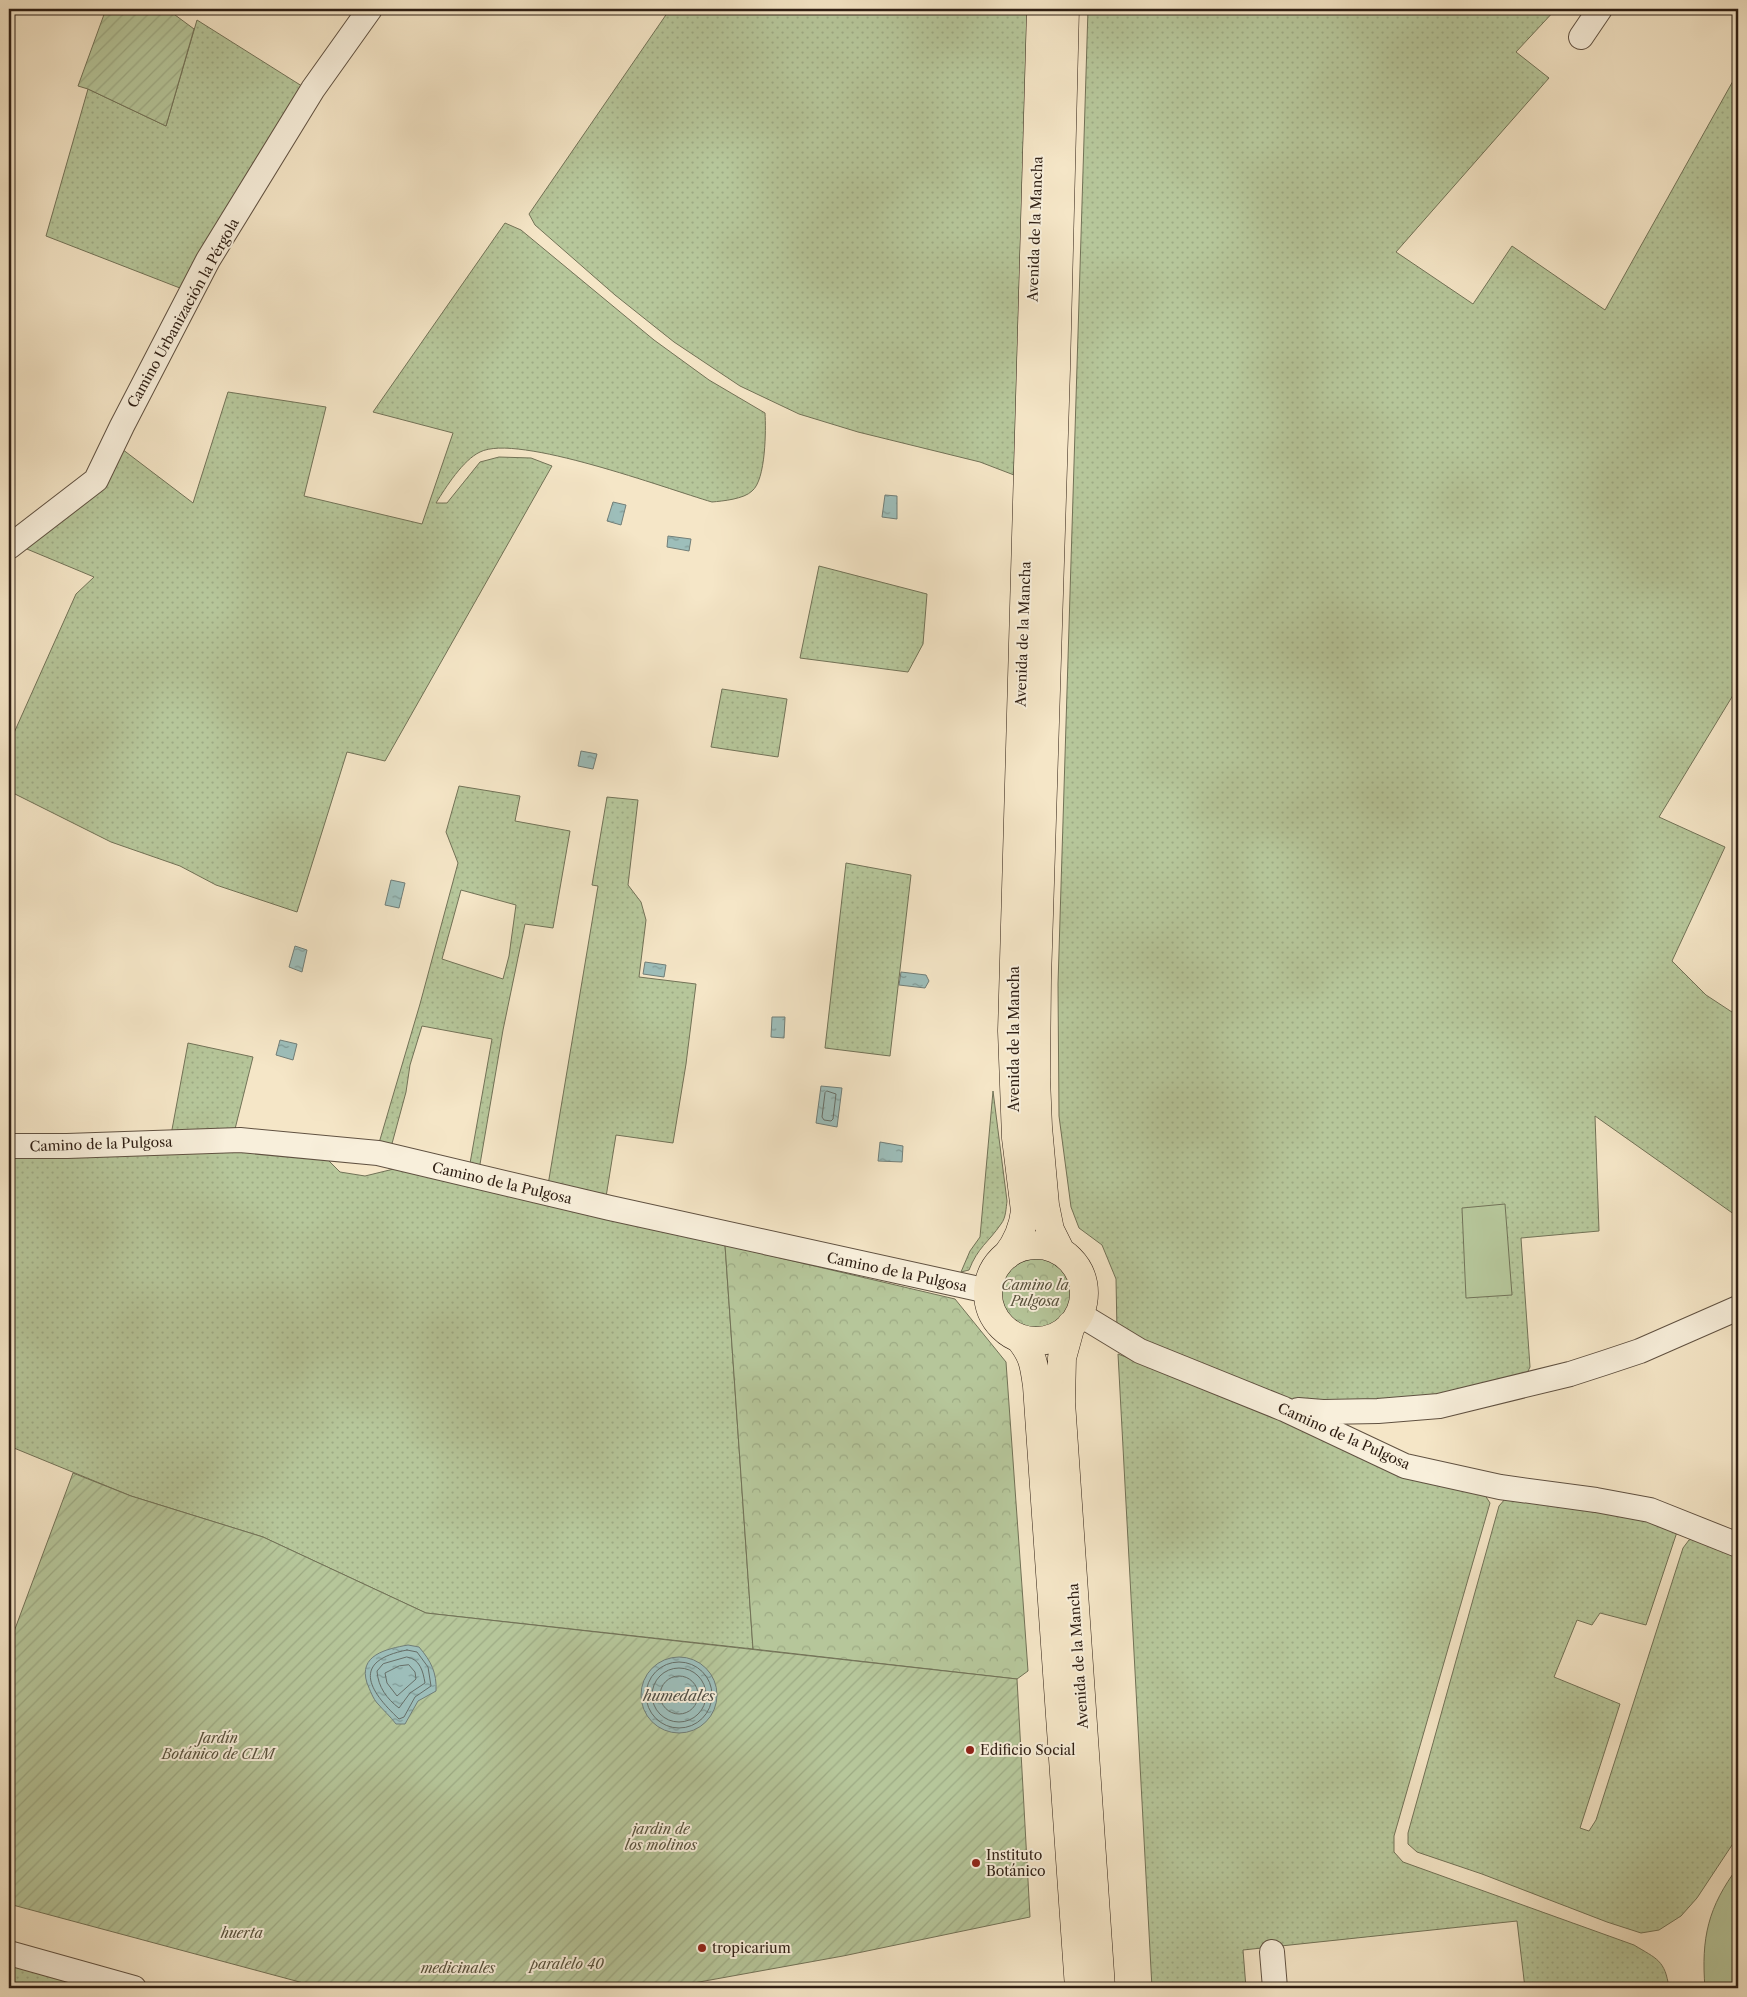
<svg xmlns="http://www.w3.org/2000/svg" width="1747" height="1997" font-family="'Libre Caslon Text',serif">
	<defs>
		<pattern id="grass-dots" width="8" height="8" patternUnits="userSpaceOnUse" patternTransform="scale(1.25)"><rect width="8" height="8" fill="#b6c69a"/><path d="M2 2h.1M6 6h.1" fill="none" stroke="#9daa84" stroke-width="1.8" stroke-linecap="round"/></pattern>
		<pattern id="park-crowns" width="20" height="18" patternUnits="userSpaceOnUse" patternTransform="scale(1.25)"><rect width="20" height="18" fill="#b6c69a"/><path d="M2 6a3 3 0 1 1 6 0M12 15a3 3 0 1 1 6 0" fill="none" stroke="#9daa84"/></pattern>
		<pattern id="garden-furrows" width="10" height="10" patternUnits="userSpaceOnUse" patternTransform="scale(1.25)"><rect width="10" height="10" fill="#b6c69a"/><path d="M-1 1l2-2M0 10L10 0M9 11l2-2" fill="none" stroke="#9daa84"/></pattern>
		<pattern id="water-ripples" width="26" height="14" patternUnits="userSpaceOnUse" patternTransform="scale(1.25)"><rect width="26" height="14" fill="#9dbeba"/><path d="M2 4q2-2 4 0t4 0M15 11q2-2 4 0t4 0" fill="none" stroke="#809a96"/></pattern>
	</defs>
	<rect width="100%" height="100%" fill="#f5e6c7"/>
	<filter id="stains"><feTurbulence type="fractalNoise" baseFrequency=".004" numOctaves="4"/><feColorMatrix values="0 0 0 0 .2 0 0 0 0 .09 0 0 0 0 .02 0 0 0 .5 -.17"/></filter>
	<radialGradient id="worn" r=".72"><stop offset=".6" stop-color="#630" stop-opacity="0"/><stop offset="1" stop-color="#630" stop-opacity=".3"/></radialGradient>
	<!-- grass -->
	<path fill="url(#grass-dots)" stroke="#727257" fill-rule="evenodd" d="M 670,9 L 1035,9 L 1014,475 L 980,462 L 858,432 L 799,414 L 740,386 L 674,342 L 615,295 L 535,225 L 529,214 Z
		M 1088,9 L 1556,9 L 1516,52 L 1549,78 L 1396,252 L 1473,304 L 1512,246 L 1605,310 L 1738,72 L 1738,687 L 1659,817 L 1725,847 L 1672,961 L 1706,995 L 1738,1016 L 1738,1217 L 1595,1116 L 1599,1231 L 1521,1238 L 1530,1367 L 1522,1384 L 1466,1398 L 1297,1404 L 1117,1332 L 1116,1279 L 1102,1245 L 1079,1228 L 1071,1207 L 1059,1116 L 1058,984 Z
		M 197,20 L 305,88 L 185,290 L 46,236 L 88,89 L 166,126 Z
		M 505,223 L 521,230 L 654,340 L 709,380 L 765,413 C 766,429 766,480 752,491 C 744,499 723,501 712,502 C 667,489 517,433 480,452 C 463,460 446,487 436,503 L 447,503 L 480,462 L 499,457 L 531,458 L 552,466 L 385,761 L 347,752 L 297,912 L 216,885 L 180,866 L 111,842 L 9,791 L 9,744 L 76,594 L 94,577 L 22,547 L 122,449 L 193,503 L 228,392 L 326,407 L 304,496 L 422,524 L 453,433 L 373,412 Z
		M 819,566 L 927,594 L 923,644 L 908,672 L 800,658 Z
		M 722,689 L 787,699 L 778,757 L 711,747 Z
		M 459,786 L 520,796 L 515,821 L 570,831 L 553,928 L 525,924 L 503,1030 L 479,1170 L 469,1169 L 492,1039 L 422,1026 L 410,1065 L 406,1092 L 390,1151 L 379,1143 L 420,1004 L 458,863 L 446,832 ZM 461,890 L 516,905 L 509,956 L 503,979 L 442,959 Z
		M 607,797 L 638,800 L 628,885 L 641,902 L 646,920 L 639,977 L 696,984 L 686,1064 L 673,1143 L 616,1135 L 606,1197 L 548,1185 L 598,886 L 592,885 Z
		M 846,863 L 911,875 L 890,1056 L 825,1048 Z
		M 188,1043 L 253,1057 L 235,1129 L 171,1135 Z
		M 993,1091 L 1007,1201 C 1006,1208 1006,1218 1001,1224 C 988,1243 978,1247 969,1270 L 961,1272 L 970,1251 L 980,1237 Z
		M 237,1144 L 325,1157 L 340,1172 L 365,1176 L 406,1166 L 725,1245 L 753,1649 L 426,1613 L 263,1537 L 131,1496 L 9,1446 L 9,1153 Z
		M 1118,1354 L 1293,1422 L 1483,1492 L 1490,1503 L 1394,1836 L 1394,1852 L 1403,1862 L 1634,1945 C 1657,1959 1665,1960 1669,1988 L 1525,1988 L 1517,1921 L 1243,1950 L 1246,1988 L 1152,1988 Z
		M 1505,1499 L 1617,1509 L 1677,1532 L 1646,1625 L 1600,1613 L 1592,1625 L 1577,1620 L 1554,1677 L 1620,1704 L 1580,1828 L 1589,1831 L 1596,1820 L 1683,1548 L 1689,1540 L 1699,1537 L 1738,1552 L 1738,1836 L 1697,1898 L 1681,1916 L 1659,1930 L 1641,1933 L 1607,1922 L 1482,1874 L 1417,1852 L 1408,1844 L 1408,1833 L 1499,1506 Z
		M 9,1957 L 116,1988 L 9,1988 Z"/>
	<!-- park -->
	<path fill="url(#park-crowns)" stroke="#727257" d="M 725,1245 L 955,1299 L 1006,1362 L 1028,1671 L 1017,1679 L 753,1649 Z
		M997 1293a38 38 0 1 1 76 0a38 38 0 1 1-76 0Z"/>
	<!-- garden -->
	<path fill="url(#garden-furrows)" stroke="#727257" d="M 106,9 L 167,9 L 194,29 L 166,126 L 88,89 L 78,86 Z
		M 73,1473 L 131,1496 L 263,1537 L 426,1613 L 1017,1679 L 1030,1917 L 843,1956 L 666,1988 L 322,1988 L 9,1904 L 9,1645 Z"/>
	<!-- pitch -->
	<path fill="#b6c69a" stroke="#727257" d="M 1505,1204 L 1512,1295 L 1466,1298 L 1462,1208 Z
		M 1738,1867 L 1738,1988 L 1705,1988 C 1701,1938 1708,1907 1738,1867 Z"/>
	<!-- water -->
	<path fill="url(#water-ripples)" stroke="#717e78" d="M 885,495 L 897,496 L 897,519 L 882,517 Z
		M 613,502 L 626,505 L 621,525 L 607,521 Z
		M 668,536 L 691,539 L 689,551 L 667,547 Z
		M 581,751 L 597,754 L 593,769 L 578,766 Z
		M 391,880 L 405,883 L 399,908 L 385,905 Z
		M 295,946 L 307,950 L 302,972 L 289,967 Z
		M 645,962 L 666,965 L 664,977 L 643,974 Z
		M 901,972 L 926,975 L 929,981 L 925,988 L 899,985 Z
		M 772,1017 L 785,1017 L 784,1038 L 771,1037 Z
		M 280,1040 L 297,1044 L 293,1060 L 276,1055 Z
		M 821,1086 L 842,1088 L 837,1127 L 816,1123 Z
		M 880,1142 L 903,1146 L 902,1162 L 878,1161 Z
		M 408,1645 L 419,1647 C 431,1661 437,1673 436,1691 L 418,1701 L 405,1724 L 396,1724 C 390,1716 384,1711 378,1704 C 373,1699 370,1690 367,1683 C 358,1655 386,1649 408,1645 Z
		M641 1695a38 38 0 1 1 76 0a38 38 0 1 1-76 0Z"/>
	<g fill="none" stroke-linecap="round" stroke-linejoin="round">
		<!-- shore -->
		<path stroke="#666e67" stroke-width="1" d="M 827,1091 L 836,1094 L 833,1119 L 831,1121 L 824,1120 L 822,1117 L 825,1093 Z
			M 407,1650 L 417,1652 L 428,1667 L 431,1686 L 415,1697 L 404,1717 L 399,1719 C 368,1690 351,1661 407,1650 Z
			M 407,1657 C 420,1659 423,1671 425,1683 L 410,1693 L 399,1708 C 387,1699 378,1687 377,1671 L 383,1664 Z
			M646 1695a33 33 0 1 1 66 0a33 33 0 1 1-66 0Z
			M 409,1665 L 415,1672 L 416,1679 L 397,1696 L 387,1683 L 385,1673 L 399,1666 Z
			M652 1695a27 27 0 1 1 54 0a27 27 0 1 1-54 0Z
			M660 1695a19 19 0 1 1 38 0a19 19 0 1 1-38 0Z"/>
		<!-- minor casing -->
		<g stroke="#605141" stroke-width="26">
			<path id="minor" d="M 1581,37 L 1600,9
				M 9,547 L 96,480 L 122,426 L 208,260 L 313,89 L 370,9
				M 9,1146 L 67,1146 L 240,1140 L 378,1153 L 610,1208 L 988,1291
				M 1079,1314 L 1140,1351 L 1284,1409 L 1405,1466 L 1500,1487 L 1596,1500 L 1650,1510 L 1738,1545
				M 1298,1410 L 1323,1412 L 1378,1411 L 1439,1406 L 1570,1374 L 1604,1363 L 1640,1351 L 1738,1308
				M 1272,1952 L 1275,1988
				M 9,1953 L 134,1988"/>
		</g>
		<!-- major casing -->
		<g stroke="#2f1f14" stroke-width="29">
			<path id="major" d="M988 1293a48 48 0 1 1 96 0a48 48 0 1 1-96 0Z
				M 1061,1252 L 1050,1230 L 1045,1205 L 1038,1127 L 1036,1078 L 1037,979 L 1056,369 L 1065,9
				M 1007,1255 C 1018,1241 1023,1228 1025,1211 L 1016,1138 L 1012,1031 L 1041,9
				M 1071,1325 L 1062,1358 L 1061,1402 L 1101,1988
				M 1019,1338 C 1033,1355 1034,1364 1037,1386 L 1079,1988"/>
		</g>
		<!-- minor -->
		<use href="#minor" stroke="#f8efdb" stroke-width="24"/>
		<!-- major -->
		<use href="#major" stroke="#f5e6c7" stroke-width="28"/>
	</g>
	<!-- markers -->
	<g fill="#8f2418" stroke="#f8efdb" stroke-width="2">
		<circle cx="970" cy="1750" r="5"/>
		<circle cx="976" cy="1863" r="5"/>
		<circle cx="702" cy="1948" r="5"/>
	</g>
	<g text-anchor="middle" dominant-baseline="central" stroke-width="4" stroke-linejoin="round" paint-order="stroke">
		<!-- street labels -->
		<g font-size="14" fill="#2f1f14" stroke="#f8efdb">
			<text transform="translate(1035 229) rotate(-88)">Avenida de la Mancha</text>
			<text transform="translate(183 313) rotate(-61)">Camino Urbanización la Pérgola</text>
			<text transform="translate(1023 634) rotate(-88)">Avenida de la Mancha</text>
			<text transform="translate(1014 1039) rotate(-90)">Avenida de la Mancha</text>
			<text transform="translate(101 1144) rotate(-2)">Camino de la Pulgosa</text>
			<text transform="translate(502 1183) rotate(13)">Camino de la Pulgosa</text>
			<text transform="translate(897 1272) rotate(12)">Camino de la Pulgosa</text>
			<text transform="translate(1344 1436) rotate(24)">Camino de la Pulgosa</text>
			<text transform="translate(1078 1656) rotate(-94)">Avenida de la Mancha</text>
		</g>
		<!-- park labels -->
		<g font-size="14" font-style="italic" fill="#58513c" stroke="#f8efdb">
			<text x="1035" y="1285">Camino la<tspan x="1035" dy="16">Pulgosa</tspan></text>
			<text x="218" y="1738">Jardín<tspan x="218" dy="16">Botánico de CLM</tspan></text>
			<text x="661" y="1829">jardin de<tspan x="661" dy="16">los molinos</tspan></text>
			<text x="242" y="1933">huerta</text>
			<text x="567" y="1964">paralelo 40</text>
			<text x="458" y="1968">medicinales</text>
		</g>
		<!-- poi labels -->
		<g font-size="14" fill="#2f1f14" stroke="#f8efdb" text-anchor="start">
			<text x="980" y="1750">Edificio Social</text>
			<text x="986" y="1855">Instituto<tspan x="986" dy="16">Botánico</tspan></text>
			<text x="712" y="1948">tropicarium</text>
		</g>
		<!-- water labels -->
		<g font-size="15" font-style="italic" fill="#504f46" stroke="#f8efdb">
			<text x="679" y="1695">humedales</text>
		</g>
	</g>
	<!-- margin -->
	<rect width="1747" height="1997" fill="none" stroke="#f5e6c7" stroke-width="30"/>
	<rect x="10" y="10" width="1727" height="1977" fill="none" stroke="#2f1f14" stroke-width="2.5"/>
	<rect x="15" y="15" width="1717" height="1967" fill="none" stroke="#2f1f14"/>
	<rect width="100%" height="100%" filter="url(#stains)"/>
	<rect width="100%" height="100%" fill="url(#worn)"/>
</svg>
